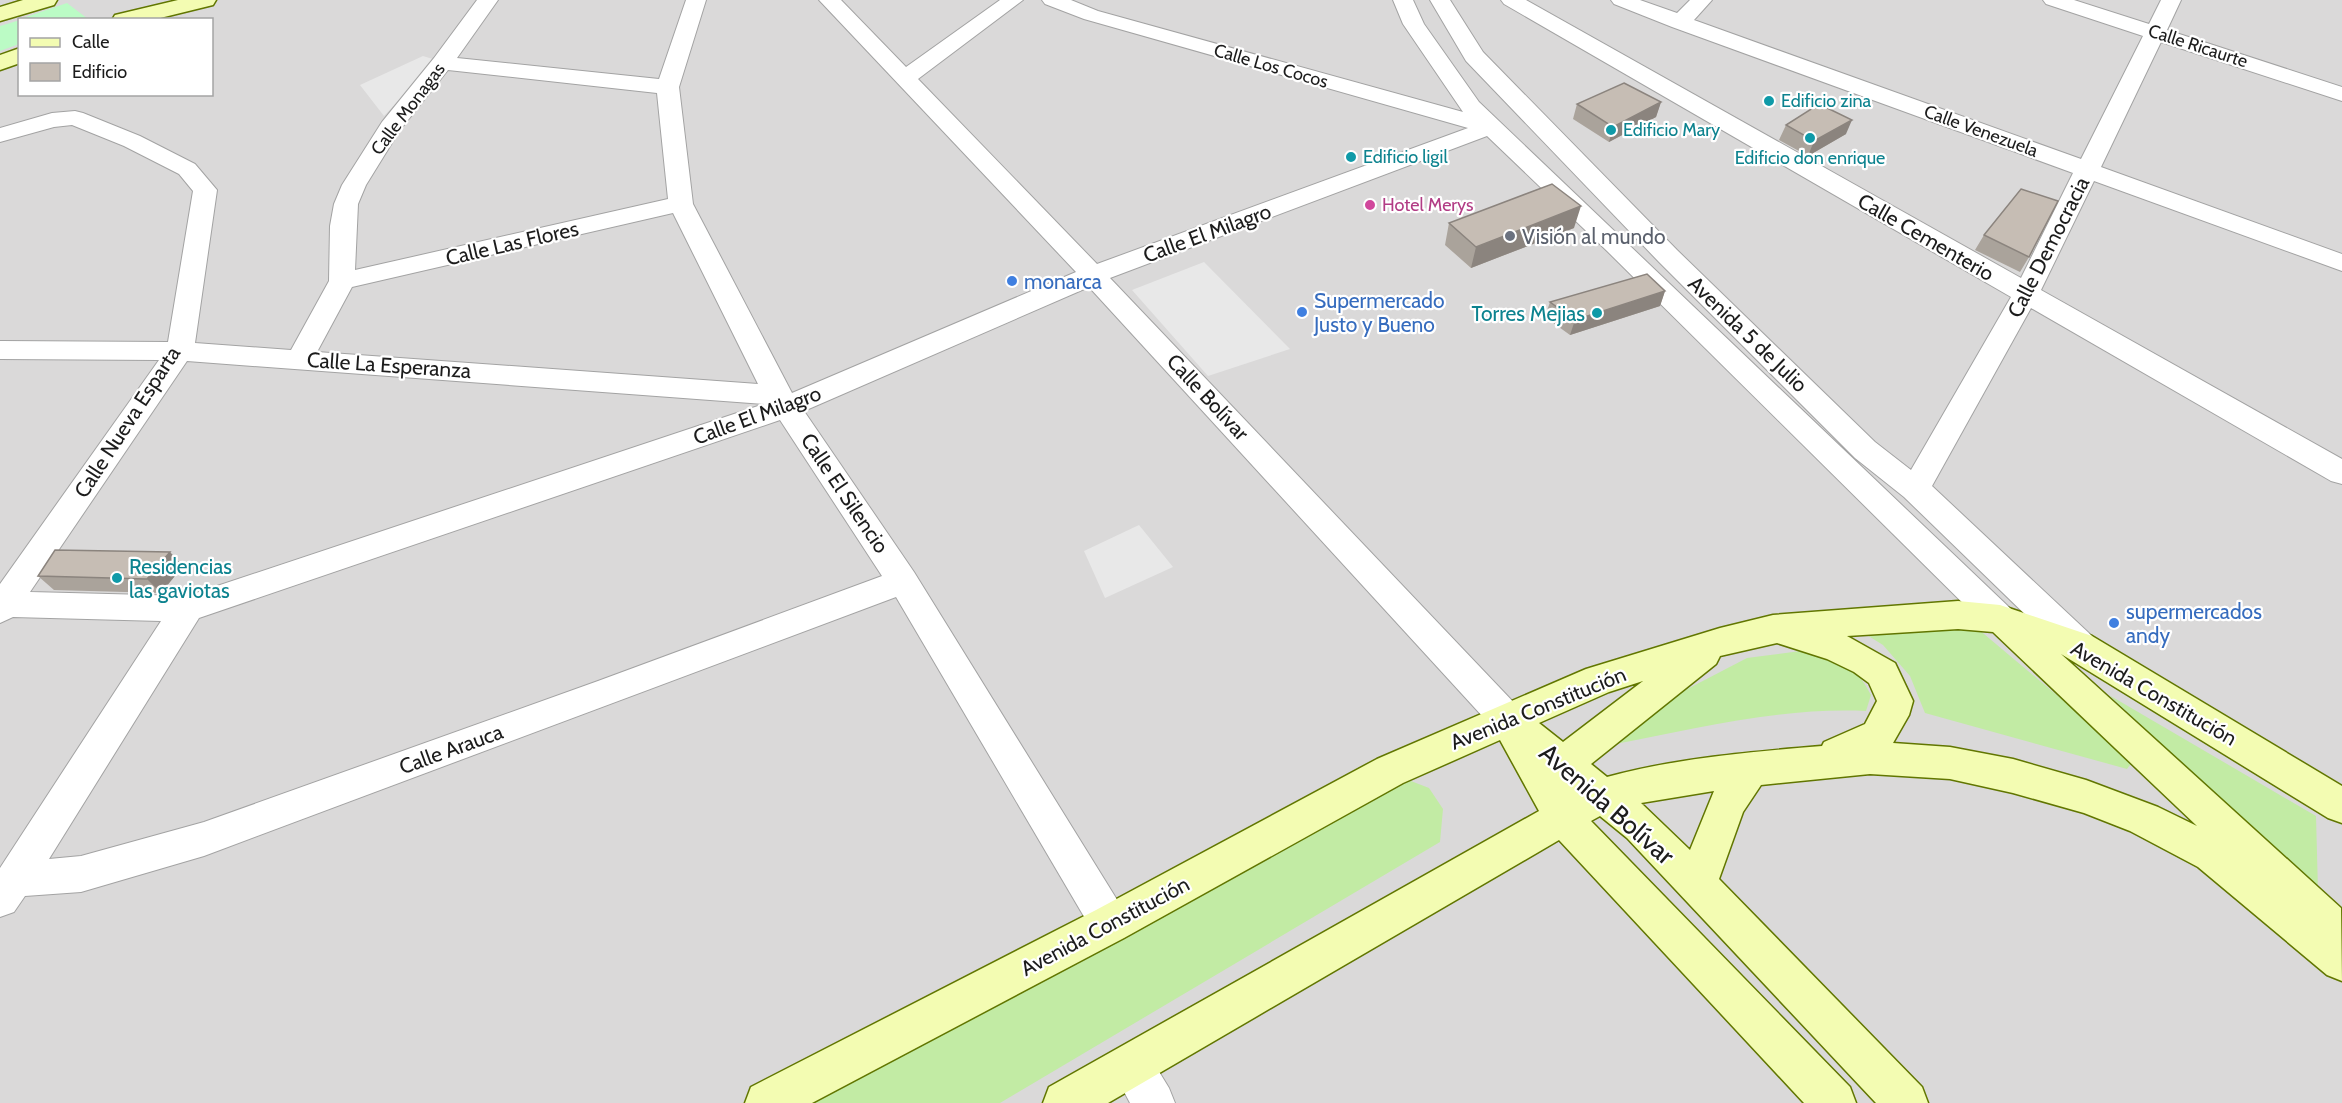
<svg xmlns="http://www.w3.org/2000/svg" width="2342" height="1103" font-family="Cabin,sans-serif">
	<rect width="100%" height="100%" fill="#eeebe1"/>
	<!-- residential -->
	<path fill="#dad9d9" fill-rule="evenodd" d="M 0,0 L 2342,0 L 2342,1103 L 0,1103 ZM 20,20 L 212,20 L 212,94 L 20,94 Z"/>
	<!-- grass -->
	<path fill="#c2eba4" d="M 1965,618 L 2134,760 L 2127,769 L 1925,713 L 1910,676 L 1883,645 L 1862,632 Z
		M 1808,650 C 1840,658 1855,664 1871,695 L 1866,711 C 1780,707 1694,729 1610,745 L 1647,710 L 1747,658 Z
		M 2109,695 L 2316,816 L 2318,891 Z
		M 1398,776 L 1429,788 L 1443,809 L 1440,842 L 1000,1103 L 809,1103 Z"/>
	<!-- park -->
	<path fill="#bbfbc5" d="M 67,3 L 88,19 L 20,20 L 20,19 Z
		M 20,20 L 19,44 L 0,51 L 0,26 Z"/>
	<!-- parking -->
	<path fill="#e8e8e8" d="M 423,56 L 436,60 L 384,116 L 360,85 Z
		M 1204,262 L 1290,349 L 1208,376 L 1132,290 Z
		M 1139,525 L 1173,567 L 1105,598 L 1084,551 Z"/>
	<g fill="none" stroke-linecap="round" stroke-linejoin="round">
		<!-- street casing -->
		<g stroke="#a3a3a3" stroke-width="2">
			<path id="street" d="M 477,0 L 498,0 L 457,58 L 659,79 L 686,0 L 706,0 L 679,87 L 693,204 L 792,393 L 1076,272 L 819,0 L 841,0 L 906,67 L 1000,0 L 1023,0 L 918,79 L 1097,264 L 1468,128 L 1084,19 L 1045,4 L 1042,0 L 1071,0 L 1098,11 L 1463,112 L 1403,24 L 1393,0 L 1413,0 L 1424,24 L 1479,102 L 2012,610 L 2016,619 L 2012,628 L 2000,632 L 1988,628 L 1606,250 L 1487,136 L 1110,278 L 1519,708 L 1524,719 L 1519,730 L 1507,734 L 1495,730 L 1089,287 L 804,411 L 914,572 L 1124,911 L 1129,924 L 1124,937 L 1110,943 L 1096,937 L 896,597 L 204,856 L 81,892 L 25,896 L 14,912 L 0,917 L 0,868 L 161,621 L 13,617 L 0,623 L 0,584 L 159,360 L 0,359 L 0,341 L 168,342 L 193,191 L 179,174 L 124,146 L 72,125 L 54,127 L 0,142 L 0,128 L 52,113 L 75,111 L 83,113 L 140,136 L 195,164 L 217,190 L 195,343 L 291,350 L 329,281 L 330,226 L 334,204 L 342,185 L 382,122 L 434,58 ZM 448,70 L 657,93 L 668,199 L 355,270 L 358,204 L 366,185 L 400,130 ZM 673,213 L 758,384 L 317,352 L 352,287 ZM 187,361 L 764,404 L 187,596 L 30,592 ZM 780,420 L 882,576 L 598,681 L 204,822 L 81,856 L 49,859 L 199,618 Z
				M 1430,0 L 1450,0 L 1483,52 L 1677,250 L 1875,442 L 1911,470 L 2011,297 L 1504,4 L 1501,0 L 1526,0 L 2021,278 L 2073,173 L 1672,27 L 1614,4 L 1611,0 L 1640,0 L 1677,13 L 1690,0 L 1712,0 L 1694,20 L 2081,159 L 2143,36 L 2046,4 L 2043,0 L 2074,0 L 2149,24 L 2161,0 L 2181,0 L 2167,30 L 2342,87 L 2342,101 L 2161,42 L 2101,167 L 2342,254 L 2342,271 L 2094,181 L 2041,290 L 2342,459 L 2342,484 L 2331,481 L 2031,308 L 1932,486 L 2092,636 L 2097,646 L 2092,656 L 2080,660 L 2068,656 L 1904,497 L 1855,458 L 1659,262 L 1466,61 Z
				M 1132,1046 L 1147,1052 L 1169,1088 L 1175,1103 L 1130,1103 L 1111,1067 L 1117,1052 Z"/>
		</g>
		<!-- secondary casing -->
		<g stroke="#617600" stroke-width="3">
			<path id="secondary" d="M 23,0 L 57,0 L 54,5 L 0,21 L 0,7 Z
				M 178,0 L 216,0 L 213,5 L 152,20 L 112,20 L 115,15 Z
				M 20,48 L 20,63 L 0,70 L 0,55 Z
				M 1958,601 L 2000,605 L 2092,636 L 2342,786 L 2342,823 L 2328,818 L 2061,654 L 2341,908 L 2342,981 L 2327,975 L 2198,867 L 2130,831 L 2084,813 L 2013,793 L 1950,779 L 1870,774 L 1761,785 L 1743,812 L 1719,879 L 1922,1087 L 1928,1103 L 1876,1103 L 1627,838 L 1600,816 L 1591,821 L 1850,1087 L 1856,1103 L 1804,1103 L 1559,840 L 1108,1103 L 1043,1103 L 1049,1087 L 1539,811 L 1500,740 L 1403,783 L 1124,938 L 812,1103 L 745,1103 L 751,1087 L 1096,910 L 1377,759 L 1586,669 L 1720,628 L 1773,615 ZM 1958,629 L 1993,632 L 2197,826 L 2158,807 L 2086,780 L 2013,759 L 1950,747 L 1893,743 L 1909,715 L 1913,701 L 1895,663 L 1847,636 ZM 1777,643 L 1827,659 L 1854,672 L 1869,683 L 1877,701 L 1865,724 L 1824,742 L 1822,746 C 1750,752 1677,758 1607,777 L 1591,764 L 1716,664 L 1720,656 ZM 1643,681 L 1563,742 L 1539,723 L 1609,692 ZM 1714,791 L 1690,850 L 1641,803 Z"/>
		</g>
		<!-- street -->
		<use href="#street" fill="#fff" fill-rule="evenodd"/>
		<!-- secondary -->
		<use href="#secondary" fill="#f3fcb2" fill-rule="evenodd"/>
	</g>
	<!-- wall -->
	<path fill="#aaa39b" d="M 1661,102 L 1656,117 L 1609,142 L 1573,119 L 1577,104 Z
		M 1786,125 L 1846,134 L 1808,156 L 1779,140 Z
		M 1449,223 L 1574,228 L 1471,268 L 1445,245 Z
		M 1984,235 L 2029,257 L 2020,272 L 1975,250 Z
		M 1665,291 L 1660,306 L 1570,335 L 1545,317 L 1550,302 Z
		M 183,566 L 161,593 L 54,590 L 38,576 Z"/>
	<!-- shaded-wall -->
	<path fill="#8b847e" d="M 1661,102 L 1656,117 L 1609,142 L 1613,127 Z
		M 1852,120 L 1846,134 L 1808,156 L 1814,141 Z
		M 1581,206 L 1574,228 L 1471,268 L 1476,247 Z
		M 1665,291 L 1660,306 L 1570,335 L 1575,320 Z
		M 170,552 L 183,566 L 161,593 L 147,579 Z"/>
	<!-- building -->
	<path fill="#c6bdb4" stroke="#8b847e" stroke-width="1.5" d="M 1624,83 L 1661,102 L 1613,127 L 1577,104 Z
		M 1819,104 L 1852,120 L 1814,141 L 1786,125 Z
		M 1552,184 L 1581,206 L 1476,247 L 1449,223 Z
		M 2021,189 L 2058,201 L 2029,257 L 1984,235 Z
		M 1647,274 L 1665,291 L 1575,320 L 1550,302 Z
		M 55,550 L 170,552 L 147,579 L 38,576 Z"/>
	<!-- markers -->
	<g fill="#0f9aa8" stroke="#fff" stroke-width="2">
		<circle cx="1769" cy="101" r="6"/>
		<circle cx="1611" cy="130" r="6"/>
		<circle cx="1810" cy="138" r="6"/>
		<circle cx="1351" cy="157" r="6"/>
		<circle cx="1597" cy="313" r="6"/>
		<circle cx="117" cy="578" r="6"/>
	</g>
	<circle fill="#d1479c" stroke="#fff" stroke-width="2" cx="1370" cy="205" r="6"/>
	<circle fill="#6b7280" stroke="#fff" stroke-width="2" cx="1510" cy="236" r="6"/>
	<g fill="#3f7fe0" stroke="#fff" stroke-width="2">
		<circle cx="1012" cy="281" r="6"/>
		<circle cx="1302" cy="312" r="6"/>
		<circle cx="2114" cy="623" r="6"/>
	</g>
	<g text-anchor="middle" dominant-baseline="central" stroke-width="4.5" stroke-linejoin="round" paint-order="stroke">
		<!-- far-street labels -->
		<g font-size="18" fill="#1c1c1c" stroke="#fff">
			<text transform="translate(2198 46) rotate(18)">Calle Ricaurte</text>
			<text transform="translate(1271 66) rotate(16)">Calle Los Cocos</text>
			<text transform="translate(408 109) rotate(-53)">Calle Monagas</text>
			<text transform="translate(1981 131) rotate(20)">Calle Venezuela</text>
		</g>
		<!-- far-culture labels -->
		<g font-size="18" fill="#0d838f" stroke="#fff" text-anchor="start">
			<text x="1781" y="101">Edificio zina</text>
			<text x="1623" y="130">Edificio Mary</text>
			<text x="1363" y="157">Edificio ligil</text>
			<text x="1810" y="158" text-anchor="middle">Edificio don enrique</text>
		</g>
		<!-- far-hotel labels -->
		<g font-size="18" fill="#b23c85" stroke="#fff" text-anchor="start">
			<text x="1382" y="205">Hotel Merys</text>
		</g>
		<!-- street labels -->
		<g font-size="21" fill="#1c1c1c" stroke="#fff">
			<text transform="translate(1207 233) rotate(-20)">Calle El Milagro</text>
			<text transform="translate(1926 237) rotate(30)">Calle Cementerio</text>
			<text transform="translate(512 243) rotate(-13)">Calle Las Flores</text>
			<text transform="translate(2048 247) rotate(-63)">Calle Democracia</text>
			<text transform="translate(1748 334) rotate(44)">Avenida 5 de Julio</text>
			<text transform="translate(389 365) rotate(4)">Calle La Esperanza</text>
			<text transform="translate(1208 397) rotate(47)">Calle Bolívar</text>
			<text transform="translate(757 415) rotate(-20)">Calle El Milagro</text>
			<text transform="translate(127 422) rotate(-57)">Calle Nueva Esparta</text>
			<text transform="translate(845 493) rotate(56)">Calle El Silencio</text>
			<text transform="translate(2154 693) rotate(30)">Avenida Constitución</text>
			<text transform="translate(1538 708) rotate(-22)">Avenida Constitución</text>
			<text transform="translate(451 749) rotate(-20)">Calle Arauca</text>
			<text transform="translate(1105 926) rotate(-28)">Avenida Constitución</text>
		</g>
		<!-- worship labels -->
		<g font-size="21" fill="#5b616d" stroke="#fff" text-anchor="start">
			<text x="1522" y="236">Visión al mundo</text>
		</g>
		<!-- shop labels -->
		<g font-size="21" fill="#366cbe" stroke="#fff" text-anchor="start">
			<text x="1024" y="281">monarca</text>
			<text x="1314" y="300">Supermercado<tspan x="1314" dy="24">Justo y Bueno</tspan></text>
			<text x="2126" y="611">supermercados<tspan x="2126" dy="24">andy</tspan></text>
		</g>
		<!-- culture labels -->
		<g font-size="21" fill="#0d838f" stroke="#fff" text-anchor="end">
			<text x="1585" y="313">Torres Mejias</text>
			<text x="129" y="566" text-anchor="start">Residencias<tspan x="129" dy="24">las gaviotas</tspan></text>
		</g>
		<!-- near-street labels -->
		<g font-size="26" fill="#1c1c1c" stroke="#fff">
			<text transform="translate(1607 804) rotate(41)">Avenida Bolívar</text>
		</g>
	</g>
	<!-- legend -->
	<rect x="18" y="18" width="195" height="78" fill="#ffffff" stroke="#a4a4a4" stroke-width="1.5"/>
	<rect x="30" y="38" width="30" height="9" fill="#f3fcb2" stroke="#a4a4a4" stroke-width="1.5"/>
	<text x="72" y="48" font-size="18" fill="#1c1c1c">Calle</text>
	<rect x="30" y="63" width="30" height="18" fill="#c6bdb4" stroke="#a4a4a4" stroke-width="1.5"/>
	<text x="72" y="78" font-size="18" fill="#1c1c1c">Edificio</text>
</svg>
